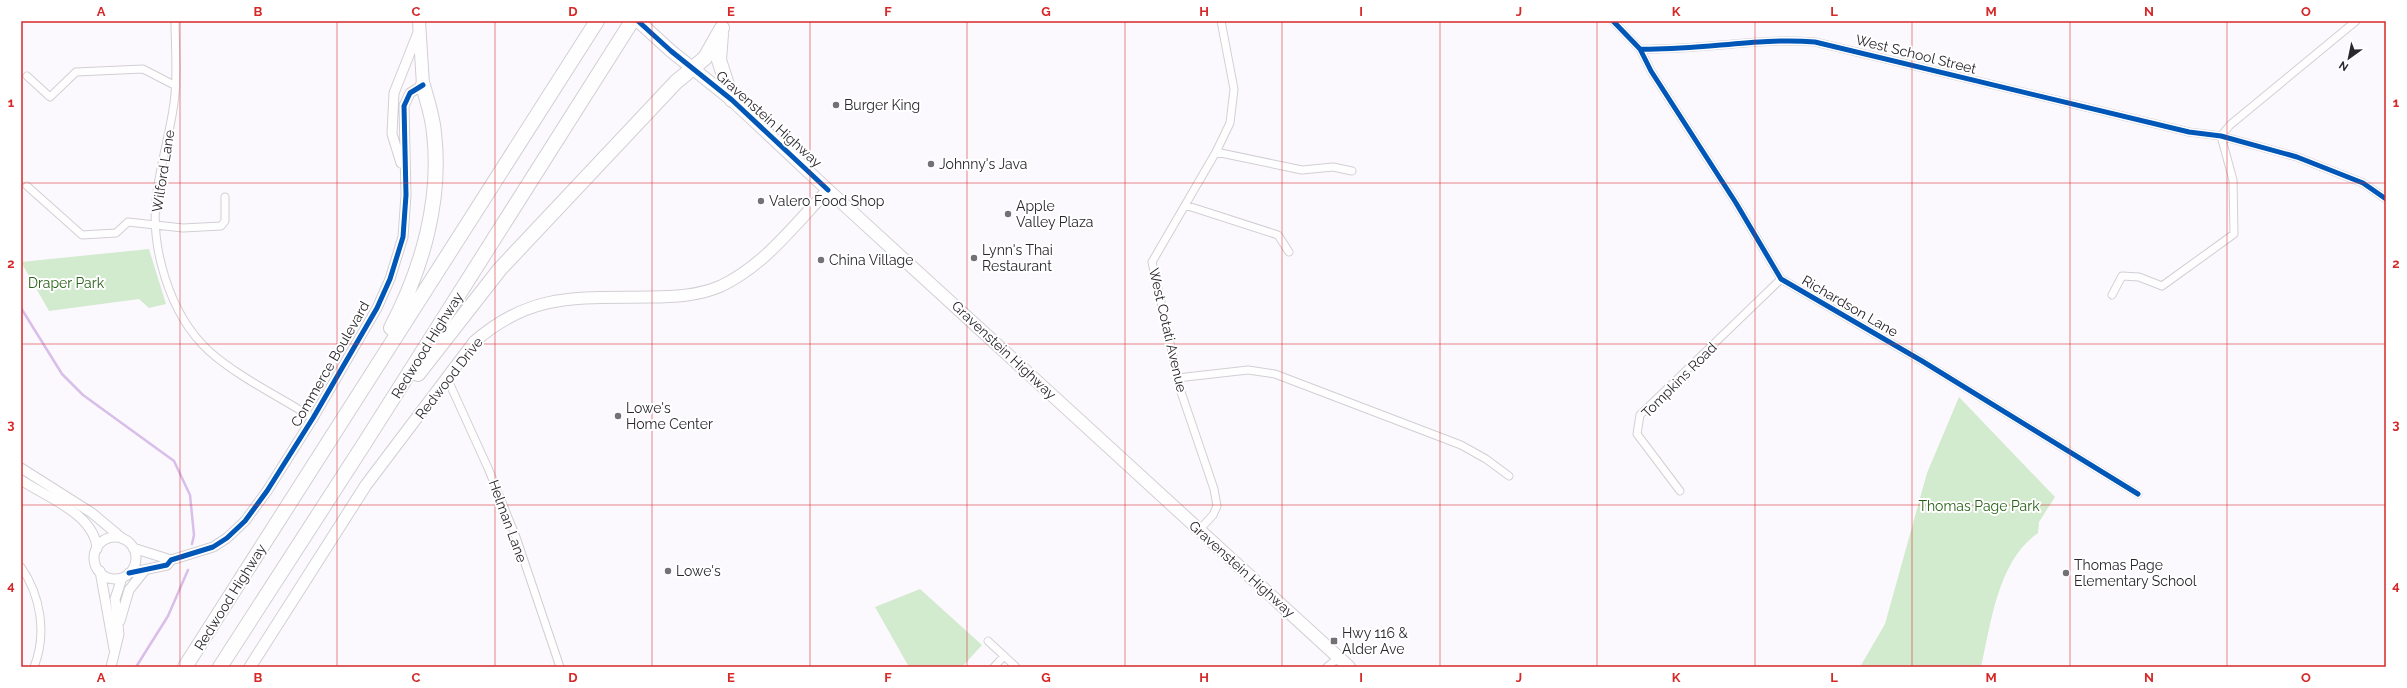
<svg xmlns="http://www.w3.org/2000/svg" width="2407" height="688" font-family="Raleway,sans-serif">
	<rect width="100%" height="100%" fill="#fcf9fe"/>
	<!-- park -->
	<path fill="#d2eacd" d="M 149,249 L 166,304 L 149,308 L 139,299 L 49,311 L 21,262 Z
		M 1959,397 L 2055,497 L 2039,522 L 2038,533 C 1998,560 1991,623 1981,667 L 1860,667 L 1885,624 L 1927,473 Z
		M 920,589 L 982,645 L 962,667 L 909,667 L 875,607 Z"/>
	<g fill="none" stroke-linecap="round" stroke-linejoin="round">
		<!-- stream -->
		<path stroke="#d8bee9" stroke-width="2.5" d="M 21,308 L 62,374 L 83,395 L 174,461 L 190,495 L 194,535 L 192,544
			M 136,667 L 168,616 L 188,570"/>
		<!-- minor casing -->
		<g stroke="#d2cfd4" stroke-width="9">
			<path id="minor" d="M 175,21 C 175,48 178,76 174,103 C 170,133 161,162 157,192 C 149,245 169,314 209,351 C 238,377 280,397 313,418
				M 1613,21 L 1640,49 C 1699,51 1757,37 1815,42 L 2189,132 L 2221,136 L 2297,157 L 2363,183 L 2386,199
				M 1640,49 L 1651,71 L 1736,203 L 1781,279 L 1922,361 L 2138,494
				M 27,76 L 50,97 L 76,72 L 143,69 L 176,86
				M 2221,136 L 2230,125 L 2356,21
				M 1216,152 L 1302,170 L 1333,167 L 1352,171
				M 27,186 L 82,235 L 116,233 L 128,222 L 183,228 L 221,226 L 225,221 L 225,197
				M 1185,205 L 1278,235 L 1289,252
				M 2112,295 L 2122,276 L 2139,277 L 2162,286 L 2234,234 L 2233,180 L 2221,136
				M 447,378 L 488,468 L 516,537 L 560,667
				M 1177,378 L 1248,370 L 1275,374 L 1461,445 L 1486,459 L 1509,476
				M 1680,491 L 1637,434 L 1640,415 L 1781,279
				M 1199,530 L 1213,515 L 1217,506 L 1214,489 L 1181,392 L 1152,262 L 1216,152 L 1230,123 L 1234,89 L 1221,21
				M 21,567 C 41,596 47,634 34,667
				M 988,641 L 1016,667
				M 994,667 L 1004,656
				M 1327,667 L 1339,657"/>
		</g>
		<!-- tertiary casing -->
		<g stroke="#d2cfd4" stroke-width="11">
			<path id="tertiary" d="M 401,163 L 392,134 L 394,93 L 419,30
				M 21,468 L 92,513 L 123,539
				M 21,480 C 46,497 95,514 97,549
				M94 558a21 21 0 1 1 42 0a21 21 0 1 1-42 0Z
				M 133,548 L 171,560
				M 100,571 L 114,649
				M 129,573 L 167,565 L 171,560 L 213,547 L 227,538 L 245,521 L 267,491 L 313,418 L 377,308 L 390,279 L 403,237 L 406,195 L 404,106 L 410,93 L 423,85
				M 120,621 L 129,590 L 145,570
				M 111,667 L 119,634 L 115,599 L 122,578"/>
		</g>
		<!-- secondary casing -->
		<g stroke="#d2cfd4" stroke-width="13">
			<path id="secondary" d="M 250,667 L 366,485 L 474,342 C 531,292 578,298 649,297 C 673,297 698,296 721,286 C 765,265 794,225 828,190"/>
		</g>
		<!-- primary casing -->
		<g stroke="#d2cfd4" stroke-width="14">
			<path id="primary" d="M 419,21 L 423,85
				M 638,21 L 671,51 L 732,100 L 828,190 L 1349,667"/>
		</g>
		<!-- motorway casing -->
		<g stroke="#d2cfd4" stroke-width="16">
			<path id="motorway" d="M 721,34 L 719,60 L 732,100
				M 391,328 C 422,269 442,200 434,133 C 433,117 427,101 423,85
				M 418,374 L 500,269 L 676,82 L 705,58 L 722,28
				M 185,667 L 597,21
				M 220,667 L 364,444 L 632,21"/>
		</g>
		<!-- minor -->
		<use href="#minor" stroke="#fffeff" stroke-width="7"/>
		<!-- tertiary -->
		<use href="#tertiary" stroke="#fffeff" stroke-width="9"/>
		<!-- secondary -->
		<use href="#secondary" stroke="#fffeff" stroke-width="11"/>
		<!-- primary -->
		<use href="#primary" stroke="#fffeff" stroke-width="12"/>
		<!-- motorway -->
		<use href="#motorway" stroke="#fffeff" stroke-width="14"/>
		<!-- cycleway casing -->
		<g stroke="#fff" stroke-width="8">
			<path id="cycleway" d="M 638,21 L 671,51 L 732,100 L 828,190
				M 1613,21 L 1640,49 C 1699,51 1757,37 1815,42 L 2189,132 L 2221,136 L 2297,157 L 2363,183 L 2386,199
				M 1640,49 L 1651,71 L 1736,203 L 1781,279 L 1922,361 L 2138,494
				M 129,573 L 167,565 L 171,560 L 213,547 L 227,538 L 245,521 L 267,491 L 313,418 L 377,308 L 390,279 L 403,237 L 406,195 L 404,106 L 410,93 L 423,85"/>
		</g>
		<!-- cycleway -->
		<use href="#cycleway" stroke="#0057b8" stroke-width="5"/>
	</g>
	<!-- grid -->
	<path fill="none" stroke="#d62828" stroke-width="1" stroke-opacity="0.55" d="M 180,21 L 180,667M 337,21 L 337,667M 495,21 L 495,667M 652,21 L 652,667M 810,21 L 810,667M 967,21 L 967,667M 1125,21 L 1125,667M 1282,21 L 1282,667M 1440,21 L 1440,667M 1597,21 L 1597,667M 1755,21 L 1755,667M 1912,21 L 1912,667M 2070,21 L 2070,667M 2227,21 L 2227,667M 21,183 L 2386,183M 21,344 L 2386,344M 21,505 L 2386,505"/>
	<!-- markers -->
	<g fill="#747076" stroke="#fff" stroke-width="1.5">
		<circle cx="836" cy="105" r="4"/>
		<circle cx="931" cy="164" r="4"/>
		<circle cx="761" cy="201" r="4"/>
		<circle cx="1008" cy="214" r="4"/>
		<circle cx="974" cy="258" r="4"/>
		<circle cx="821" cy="260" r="4"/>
		<circle cx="618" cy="416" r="4"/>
		<circle cx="668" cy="571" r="4"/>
		<circle cx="2066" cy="573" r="4"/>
		<rect x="1330" y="637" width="8" height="8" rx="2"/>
	</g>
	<g text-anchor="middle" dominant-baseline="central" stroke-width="4" stroke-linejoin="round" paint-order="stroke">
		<!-- street labels -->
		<g font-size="14" fill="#2a272d" stroke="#fff">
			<text transform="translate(1916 54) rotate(14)">West School Street</text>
			<text transform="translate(769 119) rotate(42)">Gravenstein Highway</text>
			<text transform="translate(163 171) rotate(-81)">Wilford Lane</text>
			<text transform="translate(1850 306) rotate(30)">Richardson Lane</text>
			<text transform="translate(1168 330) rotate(77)">West Cotati Avenue</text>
			<text transform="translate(427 345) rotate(-58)">Redwood Highway</text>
			<text transform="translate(1004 350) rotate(43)">Gravenstein Highway</text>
			<text transform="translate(330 364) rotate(-60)">Commerce Boulevard</text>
			<text transform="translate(449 378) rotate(-52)">Redwood Drive</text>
			<text transform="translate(1679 380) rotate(-45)">Tompkins Road</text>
			<text transform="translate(508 521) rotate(70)">Helman Lane</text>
			<text transform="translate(1242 569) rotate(42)">Gravenstein Highway</text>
			<text transform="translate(230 597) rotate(-58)">Redwood Highway</text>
		</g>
		<!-- poi labels -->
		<g font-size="14" fill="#2a272d" stroke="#fff" text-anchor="start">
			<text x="844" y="105">Burger King</text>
			<text x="939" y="164">Johnny's Java</text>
			<text x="769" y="201">Valero Food Shop</text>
			<text x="1016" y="206">Apple<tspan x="1016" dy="16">Valley Plaza</tspan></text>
			<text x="982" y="250">Lynn's Thai<tspan x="982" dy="16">Restaurant</tspan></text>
			<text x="829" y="260">China Village</text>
			<text x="626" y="408">Lowe's<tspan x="626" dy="16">Home Center</tspan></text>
			<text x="2074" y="565">Thomas Page<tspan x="2074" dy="16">Elementary School</tspan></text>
			<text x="676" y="571">Lowe's</text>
			<text x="1342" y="633">Hwy 116 &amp;<tspan x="1342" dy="16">Alder Ave</tspan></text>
		</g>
		<!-- park labels -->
		<g font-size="14" fill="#286217" stroke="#fff">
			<text x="66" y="283">Draper Park</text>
			<text x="1979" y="506">Thomas Page Park</text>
		</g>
	</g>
	<!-- border -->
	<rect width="2407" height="688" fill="none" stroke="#ffffff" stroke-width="44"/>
	<!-- north arrow -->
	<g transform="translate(2349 58) rotate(213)" stroke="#ffffff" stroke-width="3" paint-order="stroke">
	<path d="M0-3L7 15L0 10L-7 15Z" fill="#2a272d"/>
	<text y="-6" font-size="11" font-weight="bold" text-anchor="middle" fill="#2a272d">N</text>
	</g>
	<rect x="22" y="22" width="2363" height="644" fill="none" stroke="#d62828" stroke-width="1.5"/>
	<g font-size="13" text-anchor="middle" font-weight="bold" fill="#d62828">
		<text x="101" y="16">A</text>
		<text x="258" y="16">B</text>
		<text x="416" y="16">C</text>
		<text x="573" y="16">D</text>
		<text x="731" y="16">E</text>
		<text x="888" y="16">F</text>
		<text x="1046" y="16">G</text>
		<text x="1204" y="16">H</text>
		<text x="1361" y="16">I</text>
		<text x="1519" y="16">J</text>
		<text x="1676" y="16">K</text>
		<text x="1834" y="16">L</text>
		<text x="1991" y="16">M</text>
		<text x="2149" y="16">N</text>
		<text x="2306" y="16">O</text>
		<text x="11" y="107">1</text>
		<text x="2396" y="107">1</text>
		<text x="11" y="268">2</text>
		<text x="2396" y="268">2</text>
		<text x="11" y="429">3</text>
		<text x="2396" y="429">3</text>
		<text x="11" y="590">4</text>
		<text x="2396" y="590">4</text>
		<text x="101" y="682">A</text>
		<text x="258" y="682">B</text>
		<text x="416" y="682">C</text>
		<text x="573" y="682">D</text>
		<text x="731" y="682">E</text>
		<text x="888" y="682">F</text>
		<text x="1046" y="682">G</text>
		<text x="1204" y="682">H</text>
		<text x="1361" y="682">I</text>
		<text x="1519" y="682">J</text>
		<text x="1676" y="682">K</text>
		<text x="1834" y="682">L</text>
		<text x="1991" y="682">M</text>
		<text x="2149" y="682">N</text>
		<text x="2306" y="682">O</text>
	</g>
</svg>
